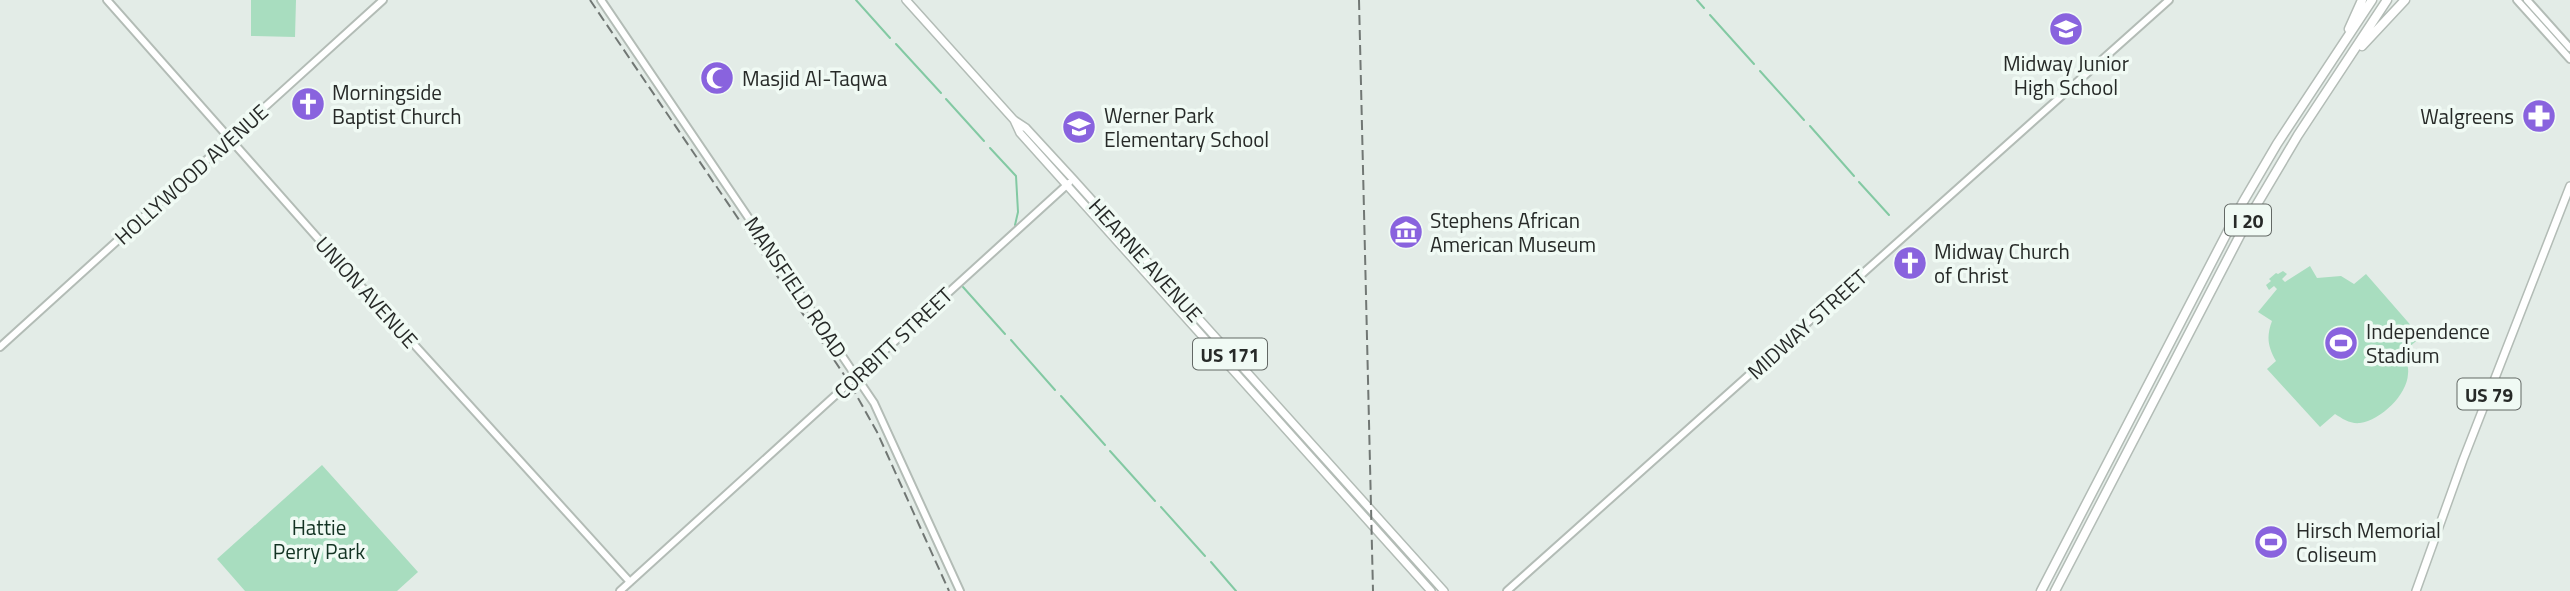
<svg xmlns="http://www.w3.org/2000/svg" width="2570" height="591" font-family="'Titillium Web',sans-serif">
	<rect width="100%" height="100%" fill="#e3ece7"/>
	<!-- green -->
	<path fill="#a8ddbf" d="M 251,0 L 296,0 L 295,37 L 251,36 Z
		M 2310,266 L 2317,278 L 2341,276 L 2354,284 L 2366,274 L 2421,337 L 2402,353 C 2406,360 2409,366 2408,374 C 2407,395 2381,420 2360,423 C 2350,424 2343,419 2335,414 L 2320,427 L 2267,369 L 2276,361 C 2268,347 2266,337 2272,321 L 2258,312 L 2277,289 L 2274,286 L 2269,290 L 2266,285 L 2271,281 L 2269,279 L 2276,273 L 2278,274 L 2283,271 L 2287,274 L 2282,279 L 2285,282 Z
		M 322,465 L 418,572 L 397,591 L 245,591 L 217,559 Z"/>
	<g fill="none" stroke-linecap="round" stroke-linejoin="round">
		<!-- stream -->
		<path stroke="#83c9a3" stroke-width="2" d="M 856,0 L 890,38
			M 1697,0 L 1704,8
			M 1710,15 L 1754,64
			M 896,44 L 941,93
			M 1760,71 L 1804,120
			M 946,99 L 984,141
			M 1810,126 L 1854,176
			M 990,148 L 1016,176 L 1018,212 L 1015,225
			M 1859,182 L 1889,215
			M 963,287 L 1005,334
			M 1011,340 L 1055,390
			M 1061,396 L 1105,445
			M 1110,451 L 1155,501
			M 1161,507 L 1205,556
			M 1211,562 L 1236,591"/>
		<!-- secondary casing -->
		<g stroke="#b3bcb6" stroke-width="10">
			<path id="secondary" d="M 107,0 L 330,252 L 630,582
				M 601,0 L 874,403 L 960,591
				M 2517,0 L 2570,59
				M 2527,0 L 2570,48
				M 0,347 L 383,0
				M 620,591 L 1069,183
				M 1507,591 L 2169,0"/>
		</g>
		<!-- primary casing -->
		<g stroke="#b3bcb6" stroke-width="10">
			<path id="primary" d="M 906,0 L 1014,120 L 1026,128 L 1073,179 L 1444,591
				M 1014,120 L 1020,133 L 1431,591
				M 2416,591 L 2463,460 L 2570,186"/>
		</g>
		<!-- highway casing -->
		<g stroke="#b3bcb6" stroke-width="11">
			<path id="highway" d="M 2349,29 L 2362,0
				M 2362,46 L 2405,0
				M 2041,591 L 2243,202 L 2277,144 L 2372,0
				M 2055,591 L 2250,216 L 2298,135 L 2387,0"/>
		</g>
		<!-- secondary -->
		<use href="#secondary" stroke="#fff" stroke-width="6"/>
		<!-- primary -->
		<use href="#primary" stroke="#fff" stroke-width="7"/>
		<!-- highway -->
		<use href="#highway" stroke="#fff" stroke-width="8"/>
		<!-- rail -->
		<path stroke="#717774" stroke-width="2" stroke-dasharray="10 5" stroke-linecap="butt" d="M 590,0 L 849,382 L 877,432 L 949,591
			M 1359,0 L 1373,591"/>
	</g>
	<!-- icons -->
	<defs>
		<g id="school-disc" transform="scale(1.75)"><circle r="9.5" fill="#8963de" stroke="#f0faf4"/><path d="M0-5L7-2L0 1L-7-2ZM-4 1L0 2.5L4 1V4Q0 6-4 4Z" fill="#fff"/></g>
		<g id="mosque-disc" transform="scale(1.75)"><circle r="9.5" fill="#8963de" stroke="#f0faf4"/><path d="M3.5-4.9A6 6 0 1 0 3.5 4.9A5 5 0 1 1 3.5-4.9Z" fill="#fff"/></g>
		<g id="church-disc" transform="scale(1.75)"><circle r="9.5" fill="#8963de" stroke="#f0faf4"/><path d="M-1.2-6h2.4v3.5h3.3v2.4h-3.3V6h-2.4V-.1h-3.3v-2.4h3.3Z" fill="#fff"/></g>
		<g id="pharmacy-disc" transform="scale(1.75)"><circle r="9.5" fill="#8963de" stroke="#f0faf4"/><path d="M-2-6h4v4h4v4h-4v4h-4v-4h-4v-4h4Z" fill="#fff"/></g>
		<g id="museum-disc" transform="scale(1.75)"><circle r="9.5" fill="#8963de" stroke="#f0faf4"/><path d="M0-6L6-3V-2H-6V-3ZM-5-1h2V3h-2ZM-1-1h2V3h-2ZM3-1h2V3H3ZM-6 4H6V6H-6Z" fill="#fff"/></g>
		<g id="stadium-disc" transform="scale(1.75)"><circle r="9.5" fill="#8963de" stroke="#f0faf4"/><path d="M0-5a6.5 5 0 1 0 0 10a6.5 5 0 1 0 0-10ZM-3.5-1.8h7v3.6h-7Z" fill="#fff"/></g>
	</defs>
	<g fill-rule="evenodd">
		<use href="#school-disc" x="2066" y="29"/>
		<use href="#mosque-disc" x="717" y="78"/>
		<use href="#church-disc" x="308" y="104"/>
		<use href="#pharmacy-disc" x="2539" y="116"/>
		<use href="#school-disc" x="1079" y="127"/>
		<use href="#museum-disc" x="1406" y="232"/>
		<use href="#church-disc" x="1910" y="263"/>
		<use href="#stadium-disc" x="2341" y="343"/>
		<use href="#stadium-disc" x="2271" y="542"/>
	</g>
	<g text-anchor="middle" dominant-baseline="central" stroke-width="7" stroke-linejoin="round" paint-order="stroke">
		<!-- shield labels -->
		<g fill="#f0faf4" stroke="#636865" stroke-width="2">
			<rect x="2225" y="204.5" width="46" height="31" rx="5"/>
			<rect x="1193" y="338.5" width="74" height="31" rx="5"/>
			<rect x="2457.5" y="378.5" width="63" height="31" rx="5"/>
		</g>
		<g font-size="19" font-weight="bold" fill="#272a28">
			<text x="2248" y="220">I 20</text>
			<text x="1230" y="354">US 171</text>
			<text x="2489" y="394">US 79</text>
		</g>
		<!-- poi labels -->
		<g font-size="21" fill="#272a28" stroke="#f0faf4" text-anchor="start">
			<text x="2066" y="63" text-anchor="middle">Midway Junior<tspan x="2066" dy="24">High School</tspan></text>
			<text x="742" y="78">Masjid Al-Taqwa</text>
			<text x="332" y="92">Morningside<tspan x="332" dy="24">Baptist Church</tspan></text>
			<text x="1104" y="115">Werner Park<tspan x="1104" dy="24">Elementary School</tspan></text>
			<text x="2514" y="116" text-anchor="end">Walgreens</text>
			<text x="1430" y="220">Stephens African<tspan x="1430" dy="24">American Museum</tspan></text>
			<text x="1934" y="251">Midway Church<tspan x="1934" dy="24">of Christ</tspan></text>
			<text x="2366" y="331">Independence<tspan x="2366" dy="24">Stadium</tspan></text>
			<text x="2296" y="530">Hirsch Memorial<tspan x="2296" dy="24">Coliseum</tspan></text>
		</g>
		<!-- street labels -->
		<g font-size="21" fill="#272a28" stroke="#f0faf4">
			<text transform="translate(191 174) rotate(-42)">HOLLYWOOD AVENUE</text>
			<text transform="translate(1146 260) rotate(48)">HEARNE AVENUE</text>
			<text transform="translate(796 287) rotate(56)">MANSFIELD ROAD</text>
			<text transform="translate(367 292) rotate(48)">UNION AVENUE</text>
			<text transform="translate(1807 324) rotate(-42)">MIDWAY STREET</text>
			<text transform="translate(893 343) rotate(-43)">CORBITT STREET</text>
		</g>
		<!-- park labels -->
		<g font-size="21" fill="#133323" stroke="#f0faf4">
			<text x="319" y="527">Hattie<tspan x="319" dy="24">Perry Park</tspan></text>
		</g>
	</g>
</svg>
